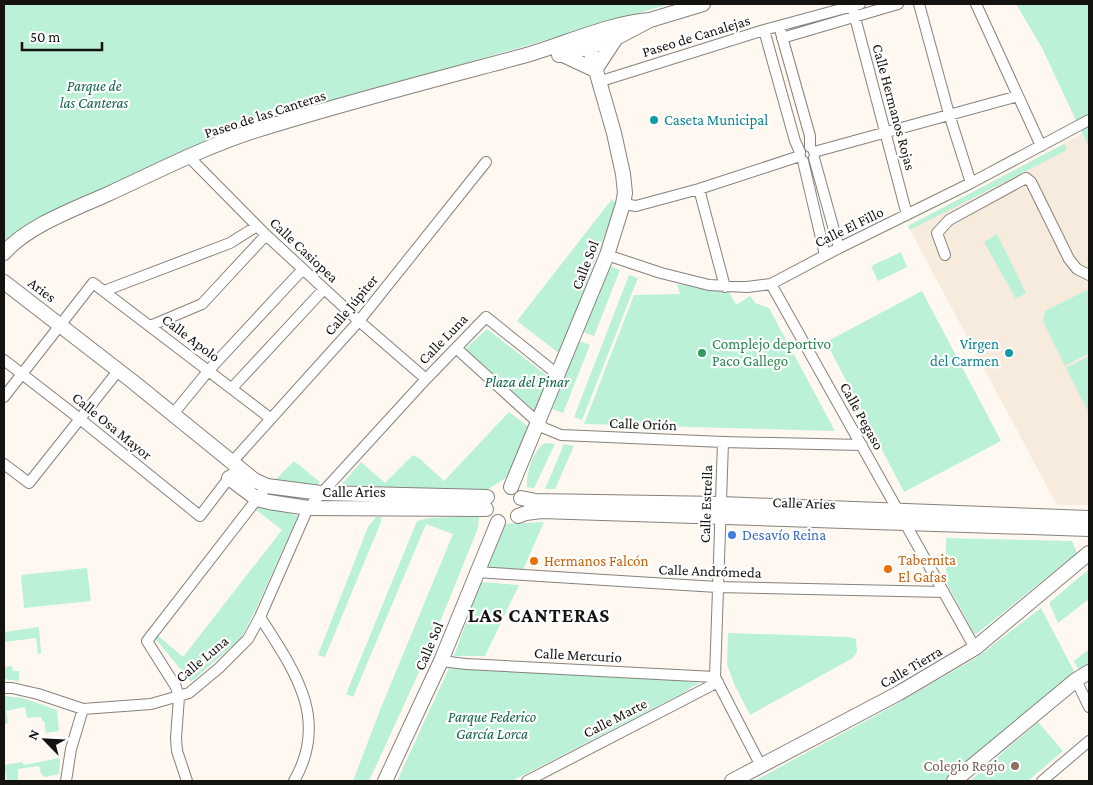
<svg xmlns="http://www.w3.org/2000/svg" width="1093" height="785" font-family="'Crimson Pro',serif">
	<rect width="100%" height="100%" fill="#fef8f1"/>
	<!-- built -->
	<path fill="#f7ebdd" d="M 1082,134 L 1089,148 L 1089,505 L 1057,505 L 908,226 Z"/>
	<!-- green -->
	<path fill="#baf1d7" d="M 4,4 L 670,4 L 228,132 L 46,215 L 18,231 L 4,246 Z
		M 1016,4 L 1089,4 L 1089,148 L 1042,48 Z
		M 1064,144 L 1067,150 L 910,230 L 908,226 Z
		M 612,199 L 616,204 L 560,354 L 517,321 Z
		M 997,234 L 1026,293 L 1016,299 L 984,242 Z
		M 901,252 L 907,267 L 878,281 L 871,266 Z
		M 610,266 L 620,270 L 594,336 L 583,332 Z
		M 629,275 L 638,278 L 582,420 L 574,417 Z
		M 677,284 L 729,292 L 736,305 L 750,296 L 755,303 L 769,308 L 835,431 L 584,424 L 634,295 L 680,294 Z
		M 1089,289 L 1089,353 L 1065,366 L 1043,321 L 1045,311 Z
		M 922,291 L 1001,441 L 904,492 L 826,342 Z
		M 487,329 L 550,378 L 535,412 L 465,349 Z
		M 579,341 L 590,345 L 563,413 L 552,409 Z
		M 1089,356 L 1089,413 L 1066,368 Z
		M 509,412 L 529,427 L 509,476 L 485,491 L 445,492 L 341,485 L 361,462 L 385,483 L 413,455 L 420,459 L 444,481 Z
		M 545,443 L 555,444 L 534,488 L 527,487 C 526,474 533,450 545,443 Z
		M 564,444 L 574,446 L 555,489 L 545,489 Z
		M 294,461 L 320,482 L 316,486 L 272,483 Z
		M 259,505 L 298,516 L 255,611 L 241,638 L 191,682 L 154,637 L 156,634 L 183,657 L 282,530 L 255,509 Z
		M 376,517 L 381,517 L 381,522 L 325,657 L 318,655 L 368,527 Z
		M 457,517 L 479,517 L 478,528 L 425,659 L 369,781 L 353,781 L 380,710 L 453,534 L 426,524 L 353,697 L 346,694 L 417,521 L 429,518 Z
		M 544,522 L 523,570 L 488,568 L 503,524 Z
		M 946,538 L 1072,541 L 1077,553 L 975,635 L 946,582 Z
		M 87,568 L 91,601 L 24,608 L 21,575 Z
		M 1089,569 L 1089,599 L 1058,623 L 1049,603 Z
		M 481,582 L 519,585 L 485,656 L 454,656 Z
		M 1041,608 L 1075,673 L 946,781 L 754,781 L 886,710 L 976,658 Z
		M 39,627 L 41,653 L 38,654 L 36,638 L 4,642 L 4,632 Z
		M 728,633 L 850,637 L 856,639 L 857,652 L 853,658 L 750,715 L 735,686 L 727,665 Z
		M 1089,649 L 1089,663 L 1078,669 L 1074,661 Z
		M 12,666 L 13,671 L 19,671 L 19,681 L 4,679 L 4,667 Z
		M 449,668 L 677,680 L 699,683 L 681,694 L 512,781 L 397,781 Z
		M 4,696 L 23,698 L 57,710 L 59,731 L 46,733 L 44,721 L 42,721 L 41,717 L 27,718 L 25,707 L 6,711 L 8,723 L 4,724 Z
		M 1038,722 L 1063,751 L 1028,781 L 970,781 Z
		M 59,758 L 60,759 L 59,774 L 45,777 L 41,774 L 39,766 L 18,769 L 18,781 L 7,781 L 4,765 L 22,762 L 24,765 Z"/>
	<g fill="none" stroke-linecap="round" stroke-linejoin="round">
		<!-- street casing -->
		<g stroke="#87817b" stroke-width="12">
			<path id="street" d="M 919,4 L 949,114 L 971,183
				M 976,4 L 1041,146
				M 852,6 L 907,215
				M 779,26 L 810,136 L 810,147
				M 764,30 L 795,141 L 800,152
				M 782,38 L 898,4
				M 598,82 L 764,30 L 860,4
				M 814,152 L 1018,96
				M 189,157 L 266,235 L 359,321 L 426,379
				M 814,158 L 839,248
				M 803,161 L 825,255
				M 699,189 L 725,287
				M 623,204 L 636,206 L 699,189 L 800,156
				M 607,255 L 661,273 L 709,285 L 747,287 L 771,284 L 839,248 L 971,183 L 1089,120
				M 945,255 L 937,233 L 949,220 L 1026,178 L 1031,182 L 1069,259 L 1077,269 L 1089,275
				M 771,284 L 975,648
				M 104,291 L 230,243 L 257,226
				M 150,326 L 202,304 L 266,235
				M 456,348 L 544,428 L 561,435 L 723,442 L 862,445
				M 4,360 L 80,419 L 200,516 L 232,474
				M 232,388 L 324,289
				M 4,397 L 93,283 L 270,418
				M 173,414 L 209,370 L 303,269
				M 723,442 L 715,677 L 761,766
				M 232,462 L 359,321 L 486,162
				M 4,464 L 29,483 L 118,371
				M 476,572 L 717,587 L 944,592
				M 260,617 C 294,670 330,719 294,781
				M 441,661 L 466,664 L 715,677
				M 1076,680 L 1089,707
				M 4,688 L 12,688 L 38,694 L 83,709 L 151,704 L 189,693 L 219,668 L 248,639 L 260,617 L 308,508 L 426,379 L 486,317 L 557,374
				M 66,781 L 71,749 L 83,709
				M 187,781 L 177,751 L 176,738 L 179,697 L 176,687 L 147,641 L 267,486
				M 527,781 L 718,682
				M 1042,781 L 1089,741"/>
		</g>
		<!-- secondary casing -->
		<g stroke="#87817b" stroke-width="16">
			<path id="secondary" d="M 559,55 L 563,55 L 595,70 L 616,38
				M 563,55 L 616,38 L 650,20 L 703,4
				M 4,253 C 27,226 75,209 108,194 C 156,172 204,147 254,131 C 343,103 433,80 523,56 C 563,45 609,23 650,20
				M 4,282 L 132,381 L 254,480 L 267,486 L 321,493 L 487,497
				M 229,478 L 257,499 L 269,502 L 308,508 L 486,509
				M 511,487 L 607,255 L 623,204 L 625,193 L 623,174 L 614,133 L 589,46
				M 521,498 L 536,501 L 721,504 L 1089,518
				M 518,516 L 526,513 L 541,511 L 1089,529
				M 385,781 L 441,661 L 498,522
				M 732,781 L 899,693 L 975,648 L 1089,553
				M 954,781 L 1076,680 L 1089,672"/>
		</g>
		<!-- street -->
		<use href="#street" stroke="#fff" stroke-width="10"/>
		<!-- secondary -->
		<use href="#secondary" stroke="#fff" stroke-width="14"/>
	</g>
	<!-- markers -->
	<g fill="#0f9aa8" stroke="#fff" stroke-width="2">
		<circle cx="654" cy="120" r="5"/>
		<circle cx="1009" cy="353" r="5"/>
	</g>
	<circle fill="#2e9e5b" stroke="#fff" stroke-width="2" cx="702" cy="353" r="5"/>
	<circle fill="#3f7fe0" stroke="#fff" stroke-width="2" cx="732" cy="535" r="5"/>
	<g fill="#e8710a" stroke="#fff" stroke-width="2">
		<circle cx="534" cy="561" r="5"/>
		<circle cx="888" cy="569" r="5"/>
	</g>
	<circle fill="#8d6e63" stroke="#fff" stroke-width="2" cx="1015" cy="766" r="5"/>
	<g text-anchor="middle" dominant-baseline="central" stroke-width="4.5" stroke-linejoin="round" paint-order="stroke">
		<!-- street labels -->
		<g font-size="15" fill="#151310" stroke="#fff">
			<text transform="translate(696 36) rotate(-17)">Paseo de Canalejas</text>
			<text transform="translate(894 107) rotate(75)">Calle Hermanos Rojas</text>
			<text transform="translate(265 114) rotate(-18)">Paseo de las Canteras</text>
			<text transform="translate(849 227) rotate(-26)">Calle El Fillo</text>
			<text transform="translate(304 250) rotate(43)">Calle Casiopea</text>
			<text transform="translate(585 265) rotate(-69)">Calle Sol</text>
			<text transform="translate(42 290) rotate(37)">Aries</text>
			<text transform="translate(351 305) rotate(-50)">Calle Júpiter</text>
			<text transform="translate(191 338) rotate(37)">Calle Apolo</text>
			<text transform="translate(443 339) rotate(-46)">Calle Luna</text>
			<text transform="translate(862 416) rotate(61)">Calle Pegaso</text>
			<text transform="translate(643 424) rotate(2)">Calle Orión</text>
			<text transform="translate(112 426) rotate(39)">Calle Osa Mayor</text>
			<text x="354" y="492">Calle Aries</text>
			<text transform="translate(804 503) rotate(2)">Calle Aries</text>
			<text transform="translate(706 504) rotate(-88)">Calle Estrella</text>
			<text transform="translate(710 571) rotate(2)">Calle Andrómeda</text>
			<text transform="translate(429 646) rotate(-67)">Calle Sol</text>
			<text transform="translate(578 655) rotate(3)">Calle Mercurio</text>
			<text transform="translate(202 659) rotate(-40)">Calle Luna</text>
			<text transform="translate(911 667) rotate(-30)">Calle Tierra</text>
			<text transform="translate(615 718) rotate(-27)">Calle Marte</text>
		</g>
		<!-- park labels -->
		<g font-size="15" font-style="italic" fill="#116549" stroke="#fff">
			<text x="94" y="86">Parque de<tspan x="94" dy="17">las Canteras</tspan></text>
			<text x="527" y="382">Plaza del Pinar</text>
			<text x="492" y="717">Parque Federico<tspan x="492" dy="17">García Lorca</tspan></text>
		</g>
		<!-- culture labels -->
		<g font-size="15" fill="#0d838f" stroke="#fff" text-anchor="start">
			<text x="664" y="120">Caseta Municipal</text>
			<text x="999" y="344" text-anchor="end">Virgen<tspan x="999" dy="17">del Carmen</tspan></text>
		</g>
		<!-- leisure labels -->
		<g font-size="15" fill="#27864d" stroke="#fff" text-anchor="start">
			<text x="712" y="344">Complejo deportivo<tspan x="712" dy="17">Paco Gallego</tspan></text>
		</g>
		<!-- shop labels -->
		<g font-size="15" fill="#366cbe" stroke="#fff" text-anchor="start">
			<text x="742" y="535">Desavío Reina</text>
		</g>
		<!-- food labels -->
		<g font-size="15" fill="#c56008" stroke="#fff" text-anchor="start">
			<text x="898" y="560">Tabernita<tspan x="898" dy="17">El Gafas</tspan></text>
			<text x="544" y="561">Hermanos Falcón</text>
		</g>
		<!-- education labels -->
		<g font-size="15" fill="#785e54" stroke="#fff" text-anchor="end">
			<text x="1005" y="766">Colegio Regio</text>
		</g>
		<!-- district labels -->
		<g font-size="20" font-weight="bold" letter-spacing="1" fill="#151310" stroke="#fff">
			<text x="539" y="615">LAS CANTERAS</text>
		</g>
	</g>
	<!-- border -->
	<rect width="1093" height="785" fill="none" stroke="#151310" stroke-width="10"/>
	<!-- north arrow -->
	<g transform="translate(45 740) rotate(294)" stroke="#ffffff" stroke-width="4" paint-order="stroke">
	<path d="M0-4L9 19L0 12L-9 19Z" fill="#151310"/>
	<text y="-8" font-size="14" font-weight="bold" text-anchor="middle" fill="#151310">N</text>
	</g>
	<!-- scale -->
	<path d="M22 42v8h80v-8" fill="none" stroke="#151310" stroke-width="2.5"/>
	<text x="30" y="42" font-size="15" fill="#151310" stroke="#ffffff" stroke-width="4" paint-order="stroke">50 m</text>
</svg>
